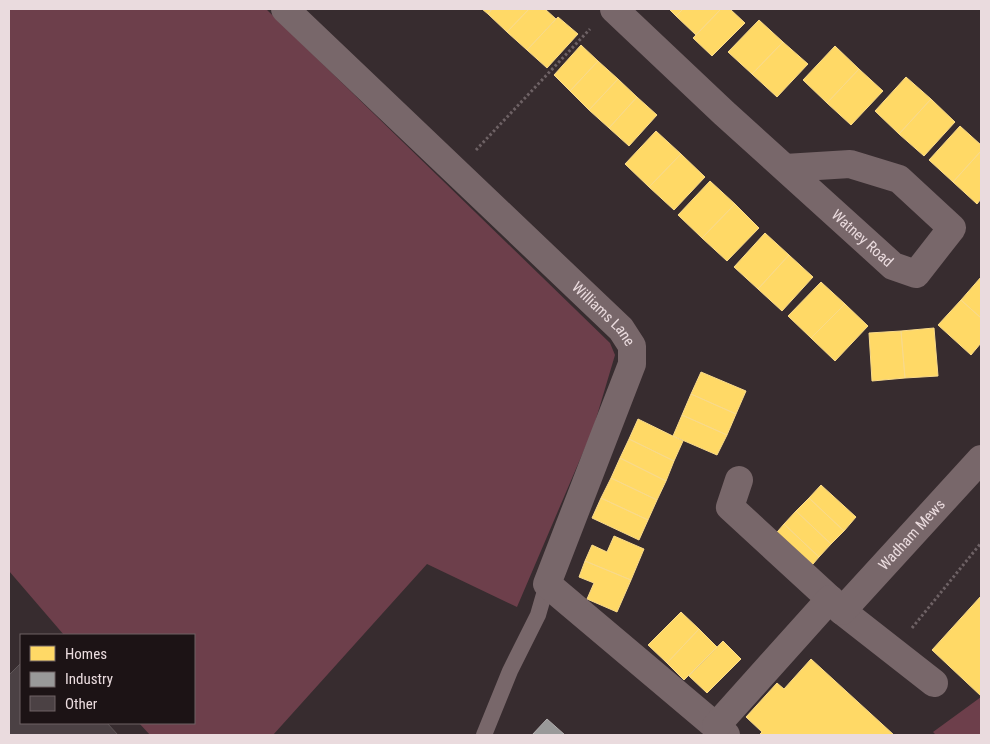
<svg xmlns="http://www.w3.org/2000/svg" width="990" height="744" font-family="'Roboto Condensed',sans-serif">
	<rect width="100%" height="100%" fill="#372c2f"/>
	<!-- green -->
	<path fill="#6d3f4b" d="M 9,9 L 266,9 L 610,343 L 615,355 L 593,429 L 517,607 L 427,564 L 273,735 L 150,735 L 139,723 L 194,723 L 194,635 L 64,635 L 9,571 Z
		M 981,697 L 981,735 L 936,735 L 933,732 Z"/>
	<!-- homes -->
	<path fill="#ffd966" stroke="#f9da8a" d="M 482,9 L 492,9 L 488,14 Z
		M 492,9 L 529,9 L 507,32 L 488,14 Z
		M 529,9 L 545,9 L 556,19 L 527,50 L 507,32 Z
		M 669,9 L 683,9 L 676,16 Z
		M 683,9 L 721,9 L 696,35 L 676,16 Z
		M 721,9 L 730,9 L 745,23 L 712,56 L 693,38 Z
		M 558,17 L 578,34 L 547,68 L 527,50 Z
		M 759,20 L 783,42 L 752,74 L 728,52 Z
		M 783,42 L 808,64 L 777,97 L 752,74 Z
		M 581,45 L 598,61 L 570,91 L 554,75 Z
		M 835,46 L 859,69 L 827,103 L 803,80 Z
		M 598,61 L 618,79 L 589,110 L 570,91 Z
		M 859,69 L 883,91 L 851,125 L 827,103 Z
		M 906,77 L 931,99 L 899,134 L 875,111 Z
		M 618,79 L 637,97 L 609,128 L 589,110 Z
		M 637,97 L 657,115 L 629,146 L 609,128 Z
		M 931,99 L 955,122 L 924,156 L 899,134 Z
		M 960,126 L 981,145 L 981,151 L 953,182 L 929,160 Z
		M 656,131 L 681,154 L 649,187 L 625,164 Z
		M 981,151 L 981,199 L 977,204 L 953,182 Z
		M 681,154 L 705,177 L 674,210 L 649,187 Z
		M 710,181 L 735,204 L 702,238 L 678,215 Z
		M 735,204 L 759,228 L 727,261 L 702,238 Z
		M 765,233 L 789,255 L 758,289 L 734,267 Z
		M 789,255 L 813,277 L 782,311 L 758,289 Z
		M 981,277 L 981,318 L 961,300 Z
		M 821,282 L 845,304 L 811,338 L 788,316 Z
		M 961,300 L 981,318 L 981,343 L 971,355 L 938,325 Z
		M 845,304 L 868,326 L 835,361 L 811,338 Z
		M 934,328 L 938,376 L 905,378 L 901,331 Z
		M 901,331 L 905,378 L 872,381 L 869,333 Z
		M 701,372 L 746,391 L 736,414 L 691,394 Z
		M 691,394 L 736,414 L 727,435 L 682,415 Z
		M 682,415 L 727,435 L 717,455 L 673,436 Z
		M 638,419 L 683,441 L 674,461 L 629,439 Z
		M 629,439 L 674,461 L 666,481 L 620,458 Z
		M 620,458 L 666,481 L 657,500 L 611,478 Z
		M 611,478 L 657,500 L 648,520 L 601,498 Z
		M 821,485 L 856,517 L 844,531 L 809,498 Z
		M 601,498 L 648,520 L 639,540 L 592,518 Z
		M 809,498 L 844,531 L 831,544 L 796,511 Z
		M 796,511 L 831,544 L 819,557 L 784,524 Z
		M 784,524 L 819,557 L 807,571 L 772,538 Z
		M 614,536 L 644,549 L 631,580 L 585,561 L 592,545 L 607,552 Z
		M 585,561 L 631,580 L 617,612 L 587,599 L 594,583 L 579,577 Z
		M 981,596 L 981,696 L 932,650 Z
		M 681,612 L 699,629 L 667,663 L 648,645 Z
		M 699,629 L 717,647 L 684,680 L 667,663 Z
		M 723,641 L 741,659 L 707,693 L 689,676 Z
		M 811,659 L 894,735 L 759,735 L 762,732 L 746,717 L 777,683 L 784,689 Z"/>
	<!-- industry -->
	<path fill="#999" stroke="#b1adae" d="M 547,719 L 565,735 L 532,735 Z"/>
	<!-- building -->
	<path fill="#4b4144" stroke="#5e5557" d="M 21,663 L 21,723 L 107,723 L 118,735 L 9,735 L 9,675 Z"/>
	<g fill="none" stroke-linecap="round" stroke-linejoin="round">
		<!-- path -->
		<path stroke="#6e6265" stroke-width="3" stroke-dasharray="2.5 2.5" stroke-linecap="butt" d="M 476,150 L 590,29
			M 912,628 L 981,543"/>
		<!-- service -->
		<path stroke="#78676a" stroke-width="16" d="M 484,735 L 510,671 L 538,615 L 547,584"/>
		<!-- minor -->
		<g stroke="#78676a" stroke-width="28">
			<path id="s1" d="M 285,9 L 621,329 L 632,346 L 632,364 L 547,584 L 726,735"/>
			<path id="s2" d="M 614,9 L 724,113 L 893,266 L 916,274 L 952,228 L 899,179 L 850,164 L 785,168"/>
			<path d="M 739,480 L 730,507 L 830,599"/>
			<path d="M 842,611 L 934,683"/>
			<path id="s3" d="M 716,726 L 830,599 L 842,611 L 981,459"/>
		</g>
	</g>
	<g text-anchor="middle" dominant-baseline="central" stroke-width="5" stroke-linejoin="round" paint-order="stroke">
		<!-- street labels -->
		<g font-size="15" fill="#eadbde" stroke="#1c1315">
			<text stroke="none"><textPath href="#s2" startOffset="338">Watney Road</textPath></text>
			<text stroke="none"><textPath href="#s1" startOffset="441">Williams Lane</textPath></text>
			<text stroke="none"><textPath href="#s3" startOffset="291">Wadham Mews</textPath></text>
		</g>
	</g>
	<!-- border -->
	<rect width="990" height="744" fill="none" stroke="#eadbde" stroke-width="20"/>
	<!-- legend -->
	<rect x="20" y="634" width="175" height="90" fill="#1c1315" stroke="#6e6365"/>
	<rect x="30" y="646" width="25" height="15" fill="#ffd966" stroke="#6e6365"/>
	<text x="65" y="659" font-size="15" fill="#eadbde">Homes</text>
	<rect x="30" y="672" width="25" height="15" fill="#999999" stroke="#6e6365"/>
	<text x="65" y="684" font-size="15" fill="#eadbde">Industry</text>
	<rect x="30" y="696" width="25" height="15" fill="#4b4144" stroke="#6e6365"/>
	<text x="65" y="709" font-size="15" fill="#eadbde">Other</text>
</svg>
